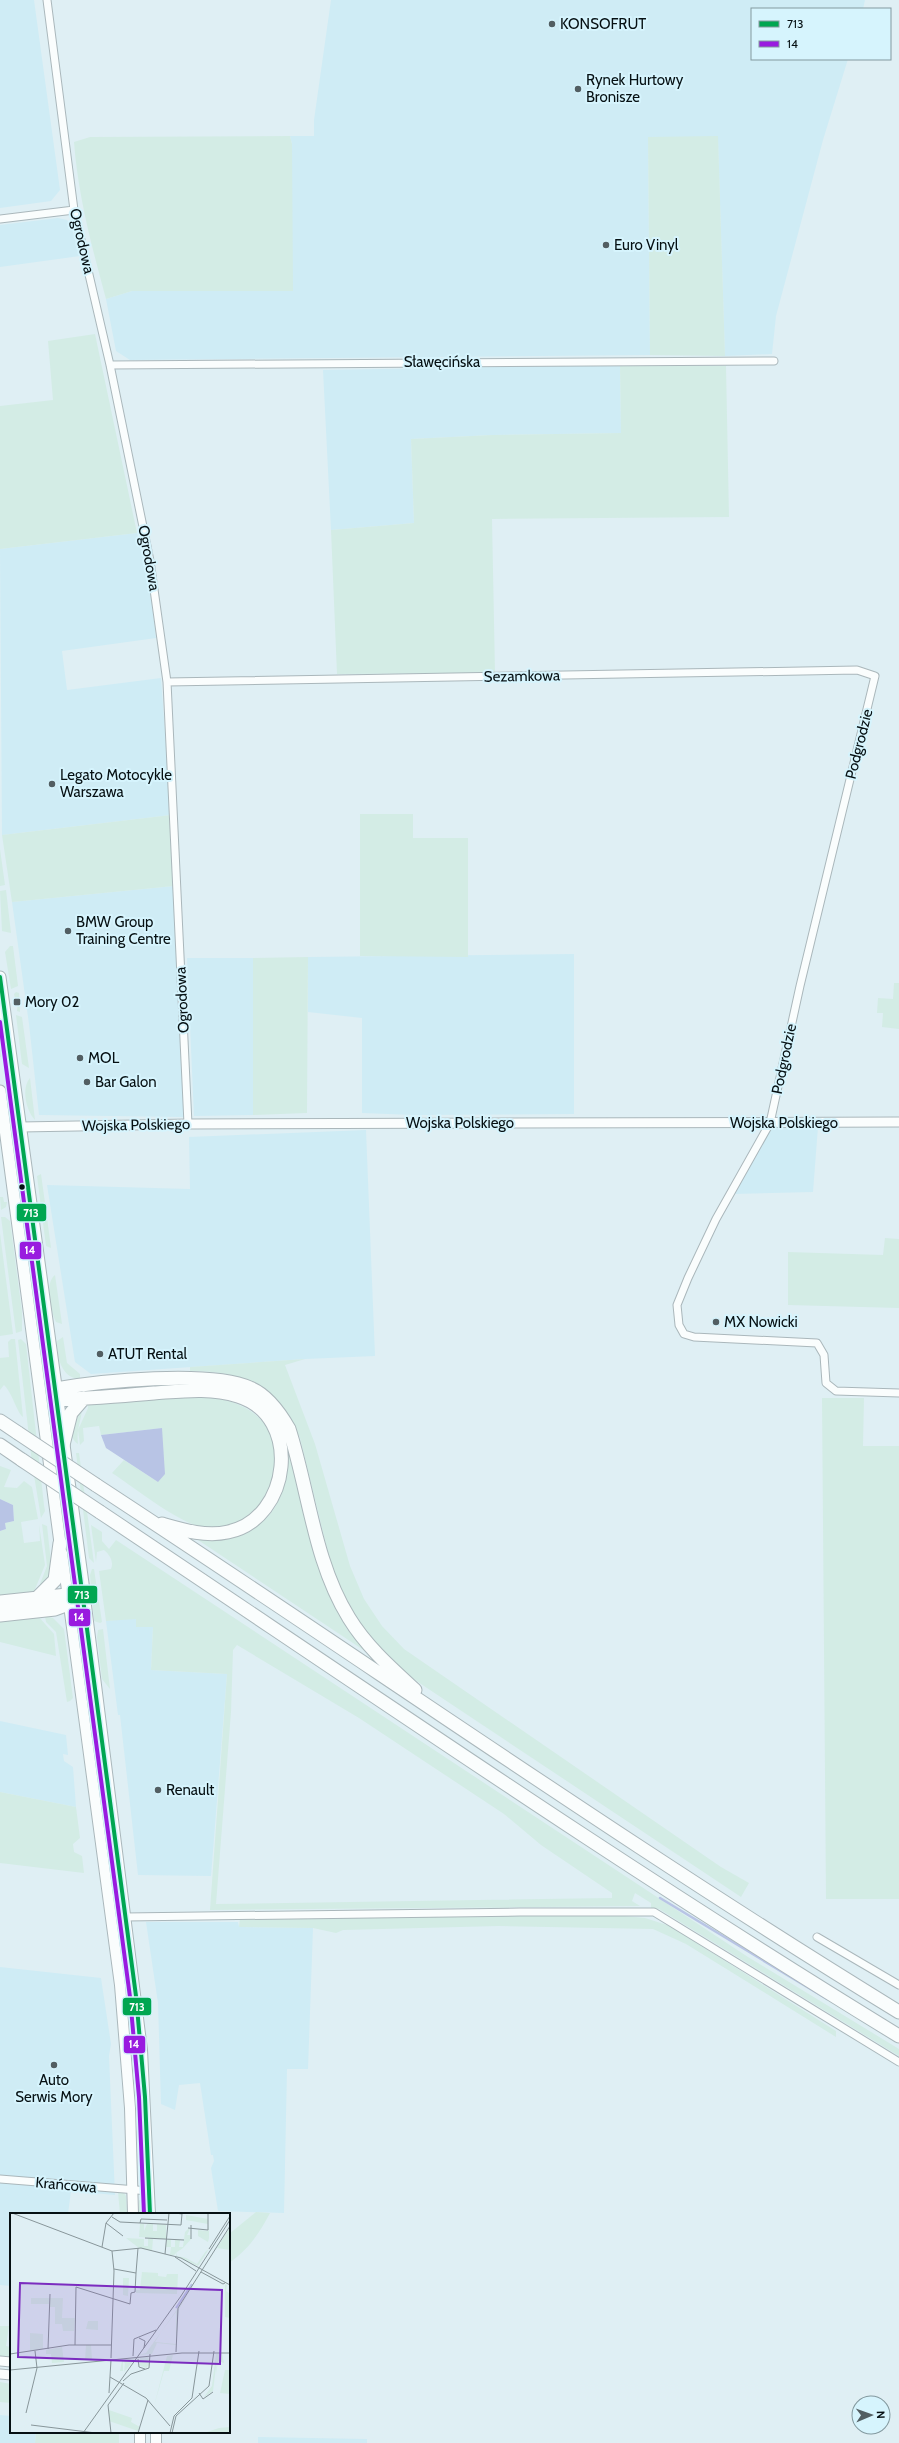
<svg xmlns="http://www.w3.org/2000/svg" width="899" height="2443" font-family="Cabin,sans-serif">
	<rect width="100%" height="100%" fill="#dfeff4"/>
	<!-- built -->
	<path fill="#cfecf5" d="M 0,0 L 34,0 L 60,190 L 51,201 L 0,208 Z
		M 331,0 L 865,0 L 863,9 L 752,9 L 752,59 L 848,59 L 823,140 L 776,316 L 772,354 L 725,356 L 718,141 L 648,137 L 650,355 L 130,360 L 116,351 L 106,299 L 132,291 L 292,144 L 290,136 L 314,136 L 314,120 Z
		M 58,218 L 67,220 L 71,225 L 80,256 L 0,267 L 0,225 Z
		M 620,365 L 621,433 L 492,435 L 411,439 L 414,523 L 331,530 L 323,370 Z
		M 137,533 L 148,571 L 156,638 L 62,651 L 67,690 L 161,678 L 171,815 L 2,835 L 0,549 Z
		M 174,886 L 184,1117 L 39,1115 L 29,1024 L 12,902 Z
		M 574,954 L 574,1114 L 414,1115 L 362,1113 L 362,1018 L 308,1012 L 308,957 Z
		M 187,958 L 253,958 L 253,1115 L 194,1116 Z
		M 770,1127 L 818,1127 L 813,1192 L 732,1194 Z
		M 366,1130 L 375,1356 L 305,1359 L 91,1374 L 75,1362 L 47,1185 L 190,1189 L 189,1137 Z
		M 126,1619 L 136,1619 L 153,1627 L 151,1670 L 227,1674 L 211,1876 L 138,1875 L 120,1715 L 118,1715 L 106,1621 Z
		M 0,1721 L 66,1735 L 68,1755 L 63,1754 L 64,1761 L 73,1767 L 76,1807 L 0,1792 Z
		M 146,1922 L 238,1922 L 239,1927 L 313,1928 L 308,2069 L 287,2069 L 284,2213 L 218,2211 L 211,2168 L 214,2161 L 213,2155 L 211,2155 L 200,2083 L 179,2085 L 175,2110 L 161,2104 L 158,2003 Z
		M 0,1967 L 101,1978 L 111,2044 L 109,2056 L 115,2195 L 71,2191 L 68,2214 L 11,2214 L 11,2286 L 0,2285 Z
		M 0,2415 L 11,2416 L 11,2432 L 36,2432 L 35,2443 L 0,2443 Z
		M 258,2437 L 367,2439 L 367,2443 L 258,2443 Z"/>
	<!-- green -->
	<path fill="#d3ece5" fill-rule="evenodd" d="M 290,136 L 292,144 L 293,291 L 132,291 L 106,299 C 92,247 78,196 74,142 L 90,137 Z
		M 718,136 L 725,356 L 650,355 L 648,137 Z
		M 95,334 L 137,533 L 0,549 L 0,406 L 53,400 L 48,341 Z
		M 620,365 L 726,366 L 729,517 L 492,519 L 495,673 L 337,674 L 331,530 L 414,523 L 411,439 L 492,435 L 621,433 Z
		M 360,814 L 413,814 L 413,838 L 468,838 L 468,957 L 360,956 Z
		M 171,815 L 174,886 L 12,902 L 2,835 Z
		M 0,849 L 5,885 L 0,886 Z
		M 6,890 L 11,933 L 2,931 L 0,891 Z
		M 10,946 L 13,946 L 18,986 L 11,989 L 5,952 Z
		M 308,957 L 307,1113 L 253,1115 L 253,958 Z
		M 894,983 L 899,983 L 899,1029 L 882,1027 L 883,1013 L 877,1013 L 878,998 L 893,999 Z
		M 16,992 L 19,993 L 20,1012 L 17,1011 L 18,999 L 15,999 L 14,994 Z
		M 16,1015 L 22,1017 L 29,1068 L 22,1064 Z
		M 0,1017 L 5,1056 L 0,1057 Z
		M 30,1078 L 35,1120 C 26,1111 21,1088 30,1078 Z
		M 19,1158 L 48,1372 L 48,1375 L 44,1370 L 29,1251 L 13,1159 Z
		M 41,1174 L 46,1210 L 41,1207 L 37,1176 Z
		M 0,1197 L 3,1197 L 4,1202 L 7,1202 L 6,1207 L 1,1210 Z
		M 1,1217 L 5,1217 L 10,1221 L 22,1312 L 22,1331 L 16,1333 Z
		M 47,1218 L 51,1248 L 46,1246 L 43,1223 Z
		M 0,1233 L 13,1334 L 0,1336 Z
		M 885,1238 L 899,1239 L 899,1308 L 788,1305 L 788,1252 L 883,1255 Z
		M 55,1275 L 62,1324 L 56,1322 C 51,1312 44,1283 55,1275 Z
		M 63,1337 L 67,1363 L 80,1374 L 80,1379 C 61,1378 57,1357 57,1341 Z
		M 11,1339 L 15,1339 L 23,1417 C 17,1413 13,1394 4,1385 L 0,1390 L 0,1358 L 9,1357 L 8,1342 Z
		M 21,1339 L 26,1344 L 44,1505 L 45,1511 L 41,1518 L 32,1463 L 18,1340 Z
		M 305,1359 L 285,1365 L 315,1444 L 350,1566 L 364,1599 L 382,1626 L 404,1649 L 721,1867 L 749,1883 L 741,1897 L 403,1672 L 385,1656 L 349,1610 L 332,1569 L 300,1438 C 277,1387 246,1371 190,1371 L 190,1367 Z
		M 197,1397 C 320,1398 283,1542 202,1527 C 177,1522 135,1488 112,1473 L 124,1460 L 158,1482 L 162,1428 L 101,1435 L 99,1426 L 83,1428 L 84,1441 L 80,1445 L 78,1430 L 88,1408 L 87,1403 Z
		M 822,1398 L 864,1398 L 863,1446 L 899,1446 L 899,1899 L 826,1899 Z
		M 51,1406 L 75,1574 L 72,1589 L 49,1418 Z
		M 82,1406 C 82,1422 76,1426 78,1444 C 64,1435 75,1416 82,1406 Z
		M 287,1448 L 313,1541 L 331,1595 L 347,1629 L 368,1653 L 195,1538 C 209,1535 241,1533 253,1528 C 282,1514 288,1477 287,1448 Z
		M 76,1453 L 79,1453 L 94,1563 L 89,1558 Z
		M 0,1466 L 11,1470 L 4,1487 L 17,1488 L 24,1481 L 32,1487 L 38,1519 L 21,1522 L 24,1543 L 40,1541 L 39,1524 L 45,1565 L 33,1594 L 0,1596 L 0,1531 L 6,1529 L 5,1523 L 14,1521 L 13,1505 L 0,1499 Z
		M 42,1524 L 47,1526 L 52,1571 L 41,1590 L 40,1584 L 47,1566 Z
		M 91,1525 L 102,1532 L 102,1541 L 109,1549 L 116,1540 L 748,1957 L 899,2049 L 899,2056 L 659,1909 L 651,1908 L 651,1903 L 635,1893 L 632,1901 L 640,1906 L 210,1910 L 227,1674 L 151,1670 L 153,1627 L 136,1627 L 136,1619 L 106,1621 L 99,1571 L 111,1569 C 114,1562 110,1555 104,1550 L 97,1552 L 96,1562 ZM 237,1645 L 359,1718 L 504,1814 L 541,1845 L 612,1893 L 612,1898 L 216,1904 L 231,1712 L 233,1650 Z
		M 92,1569 L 94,1569 L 102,1622 L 100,1623 L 94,1621 L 90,1575 Z
		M 38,1616 L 54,1634 L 56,1656 L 0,1642 L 0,1622 Z
		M 45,1616 L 53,1618 L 64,1629 L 73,1698 L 70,1701 L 67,1702 L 56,1632 L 46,1622 Z
		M 75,1619 L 79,1626 L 98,1769 L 108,1820 L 117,1889 L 112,1890 Z
		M 103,1629 L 110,1689 L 102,1679 L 97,1637 L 98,1630 Z
		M 0,1792 L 76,1807 L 80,1838 L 73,1844 L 74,1852 L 82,1856 L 84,1873 L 0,1863 Z
		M 614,1915 L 645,1918 L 670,1926 L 836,2031 L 836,2037 L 686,1944 L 653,1929 L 499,1926 L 343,1930 L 336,1933 L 313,1928 L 239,1927 L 240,1918 Z
		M 124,1970 L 127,1970 L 138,2055 L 142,2182 L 136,2060 L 127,2009 Z
		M 118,2192 L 123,2192 L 126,2196 L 127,2214 L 120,2214 Z
		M 141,2198 L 144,2200 L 144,2214 L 139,2214 L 139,2201 Z
		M 256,2212 L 270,2213 C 259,2234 248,2250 229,2263 L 229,2234 Z
		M 0,2326 L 9,2326 L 6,2346 L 11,2347 L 11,2357 L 0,2356 Z
		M 0,2382 L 11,2384 L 11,2403 L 0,2402 Z
		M 36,2432 L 119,2432 L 119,2443 L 35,2443 Z"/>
	<!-- water -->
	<path fill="#b8c4e5" d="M 162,1428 L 165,1474 L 158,1482 L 106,1448 L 101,1435 Z
		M 0,1499 L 13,1505 L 14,1521 L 5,1523 L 6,1529 L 0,1531 Z"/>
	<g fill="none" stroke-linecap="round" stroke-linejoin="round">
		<!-- stream -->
		<path stroke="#b8c4e5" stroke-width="2.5" d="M 660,1898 L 827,1999"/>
		<!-- minor casing -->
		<g stroke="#aab7bb" stroke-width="9">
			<path id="minor" d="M 47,0 L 74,210 L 110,365 L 150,561 L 167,682 L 188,1124
				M 0,219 L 74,210
				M 110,365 L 774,361
				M 167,682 L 857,670 L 875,676 L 800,986 L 770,1123 L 716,1219 L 688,1278 L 677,1305 L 679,1325 L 684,1334 L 694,1337 L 817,1343 L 824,1355 L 826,1383 L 836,1391 L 899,1393
				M 126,1917 L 520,1912 L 654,1912 L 899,2062
				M 817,1937 L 899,1985
				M 0,2179 L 149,2191"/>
		</g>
		<!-- tertiary casing -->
		<g stroke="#aab7bb" stroke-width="11">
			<path id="tertiary" d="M 21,1127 L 188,1124 L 899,1122
				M 0,2361 L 11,2362
				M 0,2374 L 11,2375"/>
		</g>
		<!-- secondary casing -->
		<g stroke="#aab7bb" stroke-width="12">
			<path id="secondary" d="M 62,1553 L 120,1985 L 130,2108 L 133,2214
				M 85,1598 L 142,2050 L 150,2214
				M 140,2432 L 140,2443
				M 156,2432 L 156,2443"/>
		</g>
		<!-- primary casing -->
		<g stroke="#aab7bb" stroke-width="13">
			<path id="primary" d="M 0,977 L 85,1598
				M 0,1091 L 60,1543"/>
		</g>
		<!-- motorway casing -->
		<g stroke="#aab7bb" stroke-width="15">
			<path id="motorway" d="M 56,1389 C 100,1381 210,1370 250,1388 C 267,1395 280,1413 289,1429 C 309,1491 314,1562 349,1618 C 366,1646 391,1668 415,1690
				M 57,1400 C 89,1398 121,1396 154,1393 C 182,1391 210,1387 238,1396 C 303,1416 291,1519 228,1532 C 206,1537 183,1530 162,1524
				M 0,1421 L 18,1433
				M 0,1445 L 22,1460
				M 63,1445 L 71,1413 L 84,1398
				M 96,1485 C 364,1660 626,1845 899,2012
				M 100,1512 C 365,1689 627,1870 899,2036
				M 38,1597 L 55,1580 L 60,1543
				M 0,1602 L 67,1595 L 85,1598
				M 0,1615 L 55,1609 L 85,1598"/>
		</g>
		<!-- minor -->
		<use href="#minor" stroke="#fafdfd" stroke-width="7"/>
		<!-- tertiary -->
		<use href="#tertiary" stroke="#fafdfd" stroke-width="9"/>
		<!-- secondary -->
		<use href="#secondary" stroke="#fafdfd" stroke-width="10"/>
		<!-- primary -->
		<use href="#primary" stroke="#fafdfd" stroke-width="11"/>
		<!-- motorway -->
		<use href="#motorway" stroke="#fafdfd" stroke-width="13"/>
		<!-- motorway-bridge casing -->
		<g stroke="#aab7bb" stroke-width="15" stroke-linecap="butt">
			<path id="motorway-bridge" d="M 18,1433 L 96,1485
				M 22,1460 L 100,1512"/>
		</g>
		<!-- motorway-bridge -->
		<use href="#motorway-bridge" stroke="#fafdfd" stroke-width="13"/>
		<!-- bus-1 casing -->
		<g stroke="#d6f4fd" stroke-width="7">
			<path id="bus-1" d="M 0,977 L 136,1996 L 145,2097 L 150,2214"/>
		</g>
		<!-- bus-2 casing -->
		<g stroke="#d6f4fd" stroke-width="7">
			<path id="bus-2" d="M 0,1022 L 130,1997 L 139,2097 L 144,2214"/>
		</g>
		<!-- bus-1 -->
		<use href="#bus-1" stroke="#00a651" stroke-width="4"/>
		<!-- bus-2 -->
		<use href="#bus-2" stroke="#991bdf" stroke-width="4"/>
	</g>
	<!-- markers -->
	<g fill="#525e62" stroke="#d6f4fd" stroke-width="1.5">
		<circle cx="552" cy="24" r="4"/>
		<circle cx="578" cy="89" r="4"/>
		<circle cx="606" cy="245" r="4"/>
		<circle cx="52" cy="784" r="4"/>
		<circle cx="68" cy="931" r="4"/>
		<rect x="13" y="998" width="8" height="8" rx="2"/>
		<circle cx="80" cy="1058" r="4"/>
		<circle cx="87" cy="1082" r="4"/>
		<circle cx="716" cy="1322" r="4"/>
		<circle cx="100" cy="1354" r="4"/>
		<circle cx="158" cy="1790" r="4"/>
		<circle cx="54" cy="2065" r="4"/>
	</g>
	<circle fill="#061013" stroke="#d6f4fd" stroke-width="1.5" cx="22" cy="1187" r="3.5"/>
	<g text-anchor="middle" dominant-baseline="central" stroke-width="4" stroke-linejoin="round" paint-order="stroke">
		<!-- poi labels -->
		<g font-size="15" fill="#061013" stroke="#d6f4fd" text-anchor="start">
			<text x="560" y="24">KONSOFRUT</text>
			<text x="586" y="80">Rynek Hurtowy<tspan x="586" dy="17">Bronisze</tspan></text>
			<text x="614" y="245">Euro Vinyl</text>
			<text x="60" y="775">Legato Motocykle<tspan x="60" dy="17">Warszawa</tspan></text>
			<text x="76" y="922">BMW Group<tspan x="76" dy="17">Training Centre</tspan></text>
			<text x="25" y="1002">Mory 02</text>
			<text x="88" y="1058">MOL</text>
			<text x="95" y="1082">Bar Galon</text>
			<text x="724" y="1322">MX Nowicki</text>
			<text x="108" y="1354">ATUT Rental</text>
			<text x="166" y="1790">Renault</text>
			<text x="54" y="2080" text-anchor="middle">Auto<tspan x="54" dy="17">Serwis Mory</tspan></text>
		</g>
		<!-- street labels -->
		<g font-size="15" fill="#061013" stroke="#d6f4fd">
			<text transform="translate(82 241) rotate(77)">Ogrodowa</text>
			<text x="442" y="362">Sławęcińska</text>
			<text transform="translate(149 558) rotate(80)">Ogrodowa</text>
			<text transform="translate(522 676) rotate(-1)">Sezamkowa</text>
			<text transform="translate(859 744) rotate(-76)">Podgrodzie</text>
			<text transform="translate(182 1000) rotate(-93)">Ogrodowa</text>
			<text transform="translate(784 1059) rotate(-78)">Podgrodzie</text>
			<text x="460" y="1123">Wojska Polskiego</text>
			<text x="784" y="1123">Wojska Polskiego</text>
			<text transform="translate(136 1125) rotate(-1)">Wojska Polskiego</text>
			<text transform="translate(66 2185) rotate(5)">Krańcowa</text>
		</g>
	</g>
	<!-- overview -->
	<g transform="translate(10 2213)">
		<rect width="220" height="220" fill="#dfeff4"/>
		<path d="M 176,2 L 198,6 L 198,11 L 176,7 ZM 130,11 L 134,11 L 134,18 L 137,11 L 143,11 L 143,18 L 147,18 L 147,11 L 156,12 L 156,26 L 129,24 ZM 199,11 L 199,25 L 198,29 L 188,23 L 188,17 L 198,18 ZM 220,14 L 220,37 L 207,35 ZM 178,16 L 180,16 L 177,22 L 180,22 L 181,26 L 173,35 L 167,39 L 167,43 L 176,45 L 187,51 L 196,38 L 199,36 L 188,53 L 166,43 L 167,39 L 164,42 L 160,42 L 161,34 L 156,34 L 157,27 L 161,27 L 161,34 L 165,34 L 165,27 L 170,27 L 169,34 L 173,34 L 175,19 ZM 116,25 L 134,26 L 134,33 L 138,33 L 138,26 L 143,26 L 142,38 L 129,35 ZM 132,59 L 148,60 L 148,63 L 156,64 L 157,61 L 168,61 L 167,81 L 126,80 L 126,77 L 130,77 ZM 113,65 L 119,65 L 118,83 L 113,82 ZM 215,71 L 217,72 L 216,78 L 220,81 L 220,105 L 215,104 ZM 178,81 L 169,96 L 166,132 L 147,130 L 142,141 L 128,142 L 136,140 ZM 166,99 L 166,131 L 145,129 L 151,119 ZM 21,85 L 39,85 L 39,91 L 21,91 ZM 40,85 L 53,85 L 52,105 L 65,105 L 64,118 L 53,118 L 52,111 L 45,111 L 45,94 L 40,94 ZM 78,108 L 88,108 L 88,117 L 76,116 ZM 20,120 L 33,121 L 33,136 L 20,138 ZM 76,132 L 81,132 L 82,146 L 85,146 L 75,147 ZM 52,134 L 54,149 L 42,150 L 41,141 L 36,141 L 36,137 ZM 206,141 L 212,141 L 214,150 L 208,148 L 206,161 L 207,145 L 203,178 L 194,184 L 202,173 ZM 163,142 L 159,158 L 154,158 L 144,193 L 157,143 ZM 138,144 L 140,150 L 136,155 L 129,152 L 130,145 L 125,146 L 114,159 L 115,150 L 113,149 L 113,158 L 110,158 L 112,148 L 109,147 ZM 215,157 L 220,157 L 220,181 L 210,180 ZM 99,197 L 122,205 L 121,209 L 130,214 L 128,218 L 99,208 ZM 220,214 L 220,220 L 194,220 L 209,215 Z" fill="#d3ece5" fill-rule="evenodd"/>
		<path fill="none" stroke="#b8c4e5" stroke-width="2" d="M 166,95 L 182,71"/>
		<path fill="none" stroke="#88969a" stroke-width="1" d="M 2,0 L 102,38 L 131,35 L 171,45 L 220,72M 102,4 L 110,9 L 171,12 L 172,1 L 165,0M 96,10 L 113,23M 130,10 L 131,6 L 157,7M 178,15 L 198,17 L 198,0M 135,25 L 174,27M 181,26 L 181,12M 92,34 L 96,10 L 104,0M 199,36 L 220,3M 155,41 L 159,0M 165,44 L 186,58M 191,59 L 213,71 L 215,70M 126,60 L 128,35M 129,125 L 135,128 L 134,135M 65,132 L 66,74 L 120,91 L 121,80 L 125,79 L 126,60 L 104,56M 38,136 L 40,81M 166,139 L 168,95 L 220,13M 0,141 L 59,132 L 101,132M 123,143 L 124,126 L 146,117M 101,145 L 104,58 L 102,38M 128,146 L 129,154 L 135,156M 0,157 L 172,140 L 220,140M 100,164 L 136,185 L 160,213M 113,168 L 121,161 L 139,155 L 140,141M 99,180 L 101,147M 189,180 L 193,186 L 203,179M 16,200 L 27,155 L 25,138M 21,212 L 86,220M 73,220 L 171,83 L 220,7M 101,220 L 98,192 L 114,170M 128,220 L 138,187M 160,220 L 164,203 L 182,185 L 189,138M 162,220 L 166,203 L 199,173 L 204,138"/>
		<path fill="#7b2cbf" fill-opacity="0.15" stroke="#7b2cbf" stroke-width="2" d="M 10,70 L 212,77 L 210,151 L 8,144 Z"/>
		<rect width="220" height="220" fill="none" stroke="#061013" stroke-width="2"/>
	</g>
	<g stroke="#d6f4fd" stroke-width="1.5">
		<rect x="16" y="1203" width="31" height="19" rx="4" fill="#00a651"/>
		<rect x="19" y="1241" width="23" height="19" rx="4" fill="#991bdf"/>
		<rect x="67" y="1585" width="31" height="19" rx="4" fill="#00a651"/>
		<rect x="68" y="1608" width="23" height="19" rx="4" fill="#991bdf"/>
		<rect x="122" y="1997" width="30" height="19" rx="4" fill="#00a651"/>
		<rect x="123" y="2035" width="23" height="19" rx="4" fill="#991bdf"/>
	</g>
	<g font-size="11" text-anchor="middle" font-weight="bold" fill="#fff">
		<text x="31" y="1217">713</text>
		<text x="30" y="1254">14</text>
		<text x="82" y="1599">713</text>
		<text x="79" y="1621">14</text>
		<text x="137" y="2011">713</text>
		<text x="134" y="2048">14</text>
	</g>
	<!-- legend -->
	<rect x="751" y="8" width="140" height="52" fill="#d6f4fd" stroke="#83999f"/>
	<rect x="759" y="21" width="20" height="6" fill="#00a651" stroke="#83999f"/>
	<text x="787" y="28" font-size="12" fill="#061013">713</text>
	<rect x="759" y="41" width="20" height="6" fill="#991bdf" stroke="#83999f"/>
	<text x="787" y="48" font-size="12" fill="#061013">14</text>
	<!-- north arrow -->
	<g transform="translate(871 2415) rotate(88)"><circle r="19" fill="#d6f4fd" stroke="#83999f"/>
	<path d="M0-3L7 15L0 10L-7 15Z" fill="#525e62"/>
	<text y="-6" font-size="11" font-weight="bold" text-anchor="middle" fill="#061013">N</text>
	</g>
</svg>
